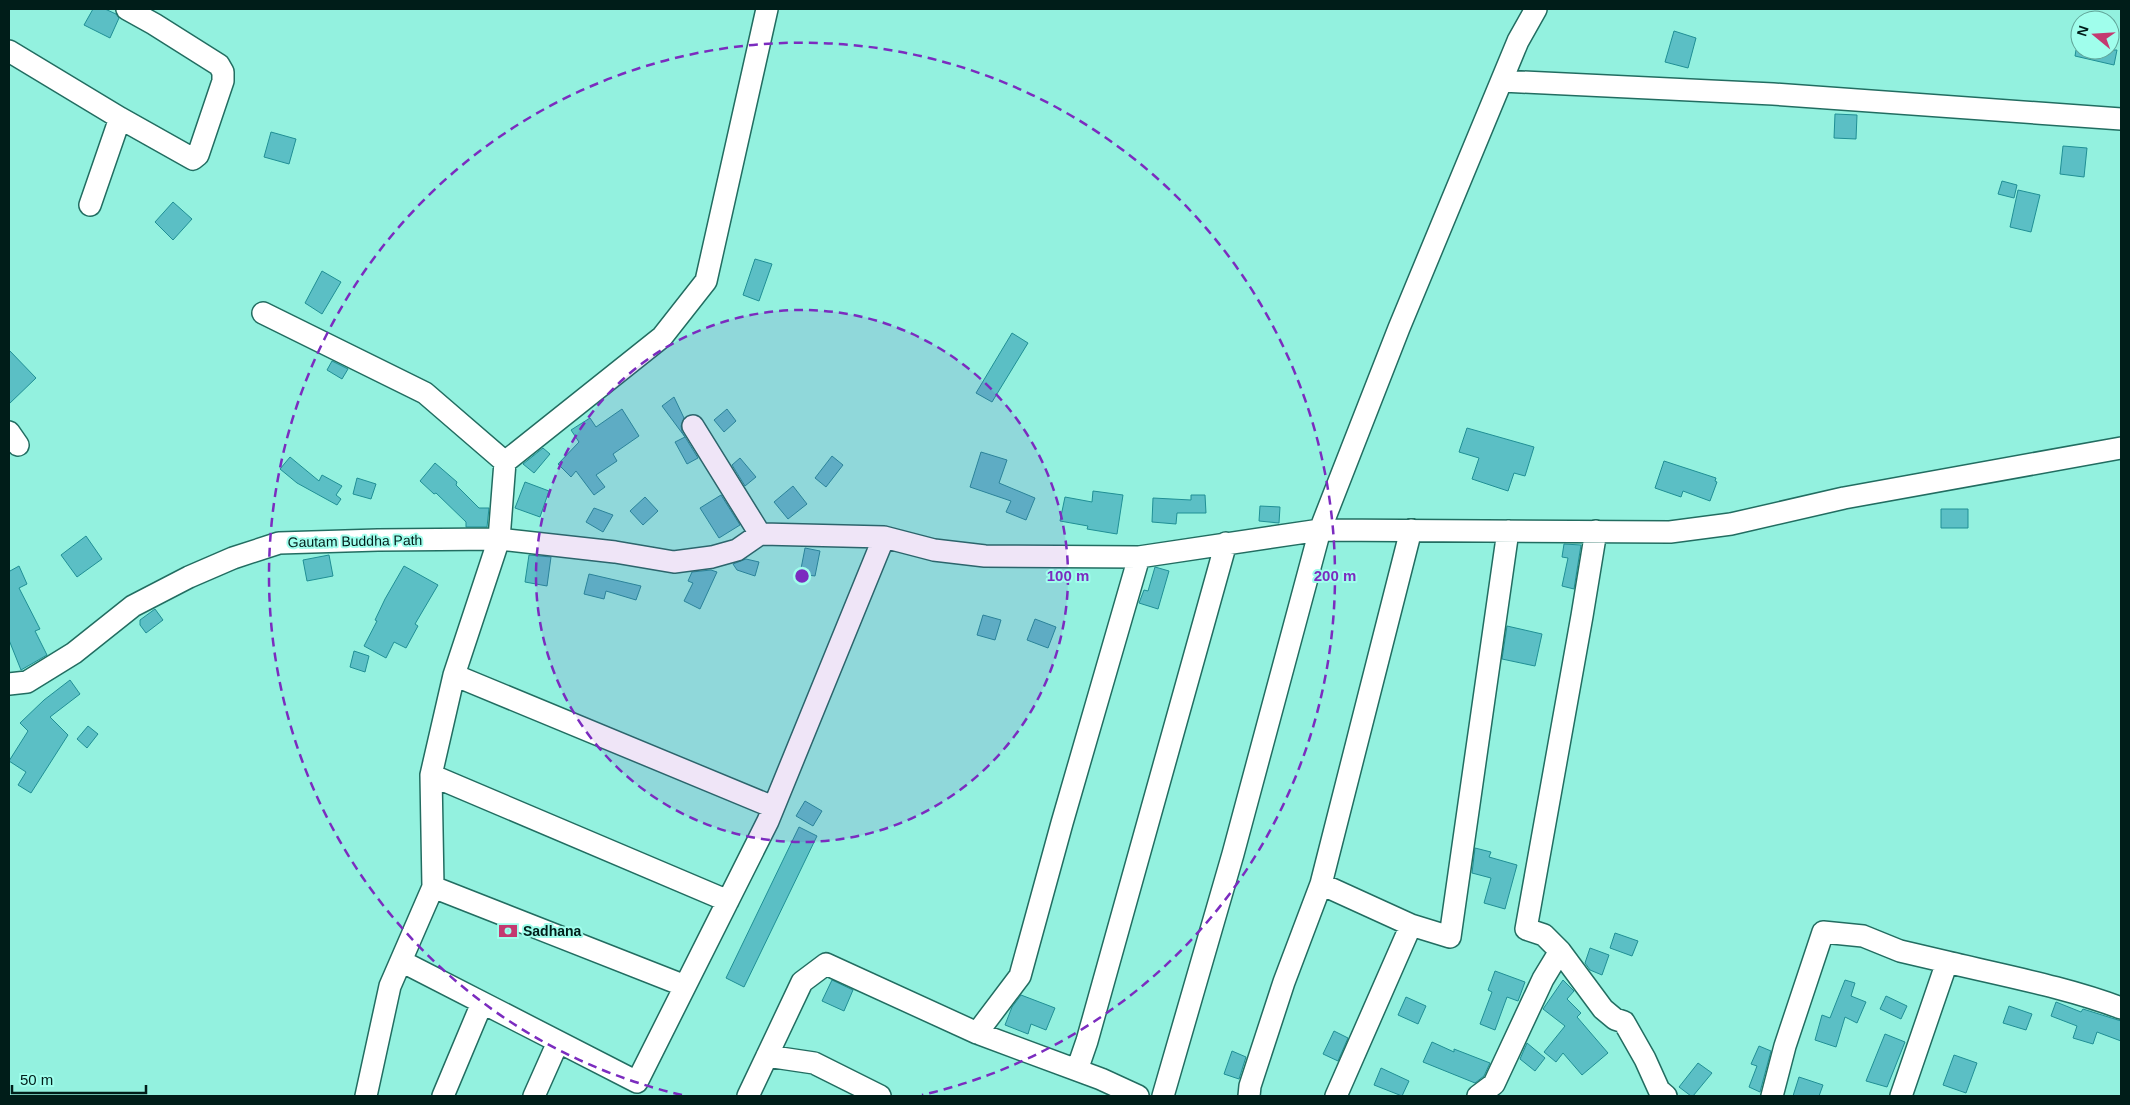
<svg xmlns="http://www.w3.org/2000/svg" width="2130" height="1105" font-family="Arial,sans-serif">
	<rect width="100%" height="100%" fill="#93f1df"/>
	<!-- building -->
	<path fill="#5bbfc5" stroke="#208f95" d="M 93,9 L 105,9 L 116,14 L 119,18 L 110,38 L 84,25 Z
		M 1674,31 L 1696,38 L 1688,68 L 1665,62 Z
		M 2076,50 L 2117,50 L 2114,65 L 2075,56 Z
		M 1835,114 L 1857,115 L 1856,139 L 1834,138 Z
		M 271,132 L 296,139 L 289,164 L 264,157 Z
		M 2063,146 L 2087,148 L 2084,177 L 2060,174 Z
		M 2002,181 L 2017,185 L 2014,198 L 1998,194 Z
		M 2018,190 L 2040,195 L 2031,232 L 2010,227 Z
		M 173,202 L 192,219 L 173,240 L 155,222 Z
		M 755,259 L 772,264 L 759,301 L 743,295 Z
		M 322,271 L 341,282 L 322,314 L 305,303 Z
		M 1012,333 L 1028,343 L 992,402 L 976,393 Z
		M 9,350 L 36,378 L 9,404 Z
		M 332,361 L 348,369 L 342,379 L 327,370 Z
		M 674,397 L 684,418 L 681,426 L 682,432 L 698,458 L 687,464 L 675,442 L 685,437 L 662,406 Z
		M 622,409 L 639,436 L 613,454 L 617,461 L 596,475 L 605,487 L 594,495 L 576,471 L 571,477 L 558,464 L 579,442 L 571,430 L 590,418 L 596,427 Z
		M 727,409 L 736,421 L 724,432 L 714,420 Z
		M 1467,428 L 1534,447 L 1525,476 L 1514,473 L 1508,491 L 1472,479 L 1479,458 L 1459,452 Z
		M 543,448 L 550,454 L 534,473 L 523,464 Z
		M 981,452 L 1007,460 L 999,483 L 1035,498 L 1026,520 L 1006,512 L 1011,501 L 970,487 Z
		M 832,456 L 843,465 L 826,487 L 815,478 Z
		M 290,457 L 319,481 L 322,475 L 342,486 L 336,495 L 341,499 L 337,505 L 297,483 L 280,469 Z
		M 740,458 L 756,477 L 745,486 L 732,465 Z
		M 1664,461 L 1716,478 L 1715,481 L 1717,482 L 1710,501 L 1683,491 L 1681,497 L 1655,488 Z
		M 435,463 L 457,482 L 456,485 L 479,508 L 489,508 L 487,527 L 466,527 L 466,522 L 436,493 L 434,494 L 420,481 Z
		M 357,478 L 376,484 L 371,499 L 353,494 Z
		M 525,482 L 549,491 L 540,517 L 515,508 Z
		M 793,486 L 807,504 L 788,519 L 774,502 Z
		M 1093,491 L 1123,495 L 1117,534 L 1087,529 L 1088,526 L 1060,521 L 1065,497 L 1092,502 Z
		M 721,495 L 740,525 L 719,538 L 700,508 Z
		M 1191,495 L 1205,495 L 1206,513 L 1177,513 L 1176,524 L 1152,522 L 1153,498 L 1191,500 Z
		M 645,497 L 658,511 L 643,525 L 630,511 Z
		M 1260,506 L 1280,507 L 1279,523 L 1259,521 Z
		M 594,508 L 613,515 L 603,532 L 586,522 Z
		M 1941,509 L 1968,509 L 1968,528 L 1941,528 Z
		M 86,536 L 102,559 L 77,577 L 61,555 Z
		M 1564,544 L 1581,545 L 1574,589 L 1562,586 L 1568,558 L 1562,557 Z
		M 805,548 L 820,551 L 815,576 L 800,574 Z
		M 329,555 L 333,576 L 307,581 L 303,560 Z
		M 529,555 L 551,557 L 547,586 L 525,582 Z
		M 746,559 L 759,562 L 755,576 L 737,570 L 733,564 Z
		M 19,566 L 27,584 L 19,588 L 40,629 L 35,631 L 47,655 L 21,670 L 9,640 L 9,569 L 10,571 Z
		M 404,566 L 438,585 L 415,624 L 418,626 L 406,648 L 394,642 L 386,658 L 364,646 L 377,621 L 375,620 L 385,599 Z
		M 1155,567 L 1169,571 L 1158,609 L 1139,603 L 1144,590 L 1148,591 Z
		M 711,570 L 717,572 L 700,609 L 684,601 L 693,583 L 688,581 L 692,572 Z
		M 589,574 L 641,586 L 636,600 L 606,591 L 604,599 L 584,594 Z
		M 155,609 L 163,620 L 146,633 L 140,625 L 140,620 Z
		M 983,615 L 1001,620 L 995,640 L 977,635 Z
		M 1035,619 L 1056,627 L 1048,648 L 1027,640 Z
		M 1507,626 L 1542,634 L 1535,666 L 1502,659 Z
		M 354,651 L 369,656 L 365,672 L 350,667 Z
		M 70,680 L 80,694 L 50,717 L 68,735 L 31,793 L 18,785 L 26,772 L 9,761 L 28,731 L 20,723 L 44,700 Z
		M 88,726 L 98,734 L 87,748 L 77,739 Z
		M 805,801 L 822,811 L 813,826 L 796,816 Z
		M 799,827 L 817,836 L 744,987 L 726,978 Z
		M 1475,848 L 1491,852 L 1489,857 L 1517,865 L 1505,909 L 1484,903 L 1491,878 L 1472,873 Z
		M 1615,933 L 1638,941 L 1632,956 L 1610,948 Z
		M 1590,948 L 1609,955 L 1602,975 L 1590,970 L 1585,963 Z
		M 1495,971 L 1525,982 L 1518,1001 L 1507,997 L 1495,1030 L 1480,1024 L 1492,992 L 1488,990 Z
		M 832,980 L 853,990 L 844,1011 L 822,1001 Z
		M 1563,980 L 1574,991 L 1567,999 L 1581,1013 L 1577,1017 L 1608,1053 L 1582,1075 L 1563,1053 L 1556,1062 L 1544,1052 L 1565,1026 L 1543,1009 Z
		M 1845,980 L 1855,983 L 1851,996 L 1866,1002 L 1857,1023 L 1845,1017 L 1836,1047 L 1815,1040 L 1822,1015 L 1830,1018 Z
		M 1021,995 L 1055,1008 L 1046,1030 L 1031,1024 L 1028,1034 L 1005,1025 L 1012,1007 Z
		M 1886,996 L 1907,1006 L 1901,1019 L 1880,1009 Z
		M 1406,997 L 1426,1006 L 1418,1024 L 1398,1015 Z
		M 2056,1002 L 2081,1012 L 2083,1009 L 2121,1021 L 2121,1041 L 2097,1032 L 2093,1044 L 2073,1038 L 2077,1026 L 2051,1016 Z
		M 2009,1006 L 2032,1014 L 2026,1030 L 2003,1023 Z
		M 1334,1031 L 1348,1038 L 1338,1061 L 1323,1054 Z
		M 1885,1034 L 1905,1042 L 1887,1087 L 1866,1081 Z
		M 1432,1042 L 1454,1052 L 1454,1049 L 1490,1063 L 1484,1076 L 1475,1083 L 1423,1062 Z
		M 1527,1043 L 1545,1058 L 1535,1071 L 1520,1059 Z
		M 1759,1046 L 1771,1051 L 1760,1092 L 1749,1087 L 1757,1066 L 1751,1064 Z
		M 1232,1051 L 1246,1057 L 1239,1079 L 1224,1074 Z
		M 1954,1055 L 1977,1063 L 1966,1093 L 1943,1085 Z
		M 1698,1063 L 1712,1073 L 1693,1096 L 1691,1096 L 1679,1087 Z
		M 1381,1068 L 1409,1081 L 1402,1096 L 1374,1085 Z
		M 1799,1077 L 1823,1085 L 1819,1096 L 1793,1096 Z"/>
	<g fill="none" stroke-linecap="round" stroke-linejoin="round">
		<!-- minor casing -->
		<g stroke="#226d61" stroke-width="24">
			<path id="minor" d="M 9,51 L 120,118 L 193,159 L 198,155 L 223,81 L 223,72 L 219,65 L 154,24 L 127,9
				M 1502,81 L 1773,94 L 2121,119
				M 90,205 L 120,118
				M 263,313 L 425,393 L 505,462
				M 693,426 L 760,534
				M 9,432 L 18,445
				M 1596,531 L 1582,616 L 1526,929 L 1544,935 L 1560,951 L 1603,1009 L 1615,1019 L 1624,1022 L 1645,1059 L 1659,1090 L 1666,1096
				M 454,675 L 773,807
				M 9,684 L 27,682 L 74,653 L 133,606 L 189,577 L 233,558 L 279,543 L 378,540 L 499,539 L 505,462 L 662,337 L 706,281 L 767,9
				M 431,775 L 728,901
				M 1321,884 L 1411,925 L 1450,937 L 1508,531
				M 433,887 L 685,986
				M 401,961 L 637,1082 L 768,821 L 884,537
				M 1947,962 C 2005,976 2065,987 2121,1008
				M 977,1033 L 1020,976 L 1062,823 L 1139,557
				M 767,1056 L 814,1063 L 880,1096
				M 1077,1070 L 1087,1041 L 1226,543
				M 366,1096 L 390,986 L 433,887 L 431,775 L 454,675 L 499,539 L 615,552 L 674,562 L 712,557 L 737,550 L 760,534 L 884,537 L 934,550 L 985,556 L 1139,557 L 1320,530 L 1670,532 L 1731,524 L 1844,498 L 2121,448
				M 443,1096 L 482,1003
				M 534,1096 L 558,1042
				M 748,1096 L 802,982 L 826,964 L 977,1033 L 1101,1079 L 1138,1096
				M 1163,1096 L 1233,854 L 1320,530 L 1399,328 L 1518,41 L 1536,9
				M 1249,1096 L 1250,1086 L 1284,982 L 1321,884 L 1411,530
				M 1336,1096 L 1411,925
				M 1478,1096 L 1494,1084 L 1543,979 L 1560,951
				M 1772,1096 L 1785,1046 L 1823,932 L 1863,936 L 1900,951 L 1947,962 L 1901,1096"/>
		</g>
		<!-- minor -->
		<use href="#minor" stroke="#fff" stroke-width="21"/>
	</g>
	<!-- distance rings -->
	<circle cx="802" cy="576" r="266" fill="#7b2cbf" fill-opacity=".12"/>
	<g fill="none" stroke="#7b2cbf" stroke-width="2.5" stroke-dasharray="9 6">
		<circle cx="802" cy="576" r="266"/>
		<path d="M682 1095A533 533 0 1 1 922 1095"/>
	</g>
	<!-- icons -->
	<defs>
		<g id="bank-bare" transform="scale(1.5)"><path d="M-6-4H6V4H-6ZM0-2.3a2.3 2.3 0 1 0 0 4.6a2.3 2.3 0 1 0 0-4.6Z" fill="#c43970" stroke="#a0feec" stroke-width="2.5" paint-order="stroke"/></g>
	</defs>
	<g fill-rule="evenodd">
		<use href="#bank-bare" x="508" y="931"/>
	</g>
	<g text-anchor="middle" dominant-baseline="central" stroke-width="4" stroke-linejoin="round" paint-order="stroke">
		<!-- street labels -->
		<g font-size="14" fill="#001d19" stroke="#a0feec">
			<text transform="translate(355 541) rotate(-1)">Gautam Buddha Path</text>
		</g>
		<!-- poi labels -->
		<g font-size="14" font-weight="bold" fill="#001d19" stroke="#a0feec" text-anchor="start">
			<text x="523" y="931">Sadhana</text>
		</g>
	</g>
	<circle cx="802" cy="576" r="8" fill="#7b2cbf" stroke="#a0feec" stroke-width="2.5"/>
	<g font-size="15" text-anchor="middle" font-weight="bold" fill="#7b2cbf" stroke="#a0feec" stroke-width="4" stroke-linejoin="round" paint-order="stroke">
		<text x="1068" y="581">100 m</text>
		<text x="1335" y="581">200 m</text>
	</g>
	<!-- border -->
	<rect width="2130" height="1105" fill="none" stroke="#001d19" stroke-width="20"/>
	<!-- north arrow -->
	<g transform="translate(2095 35) rotate(288)"><circle r="24" fill="#a0feec" stroke="#60a498"/>
	<path d="M0-4L9 19L0 12L-9 19Z" fill="#c43970"/>
	<text y="-8" font-size="14" font-weight="bold" text-anchor="middle" fill="#001d19">N</text>
	</g>
	<!-- scale -->
	<path d="M12 1085v8h134v-8" fill="none" stroke="#001d19" stroke-width="2.5"/>
	<text x="20" y="1085" font-size="15" fill="#001d19" stroke="#a0feec" stroke-width="4" paint-order="stroke">50 m</text>
</svg>
